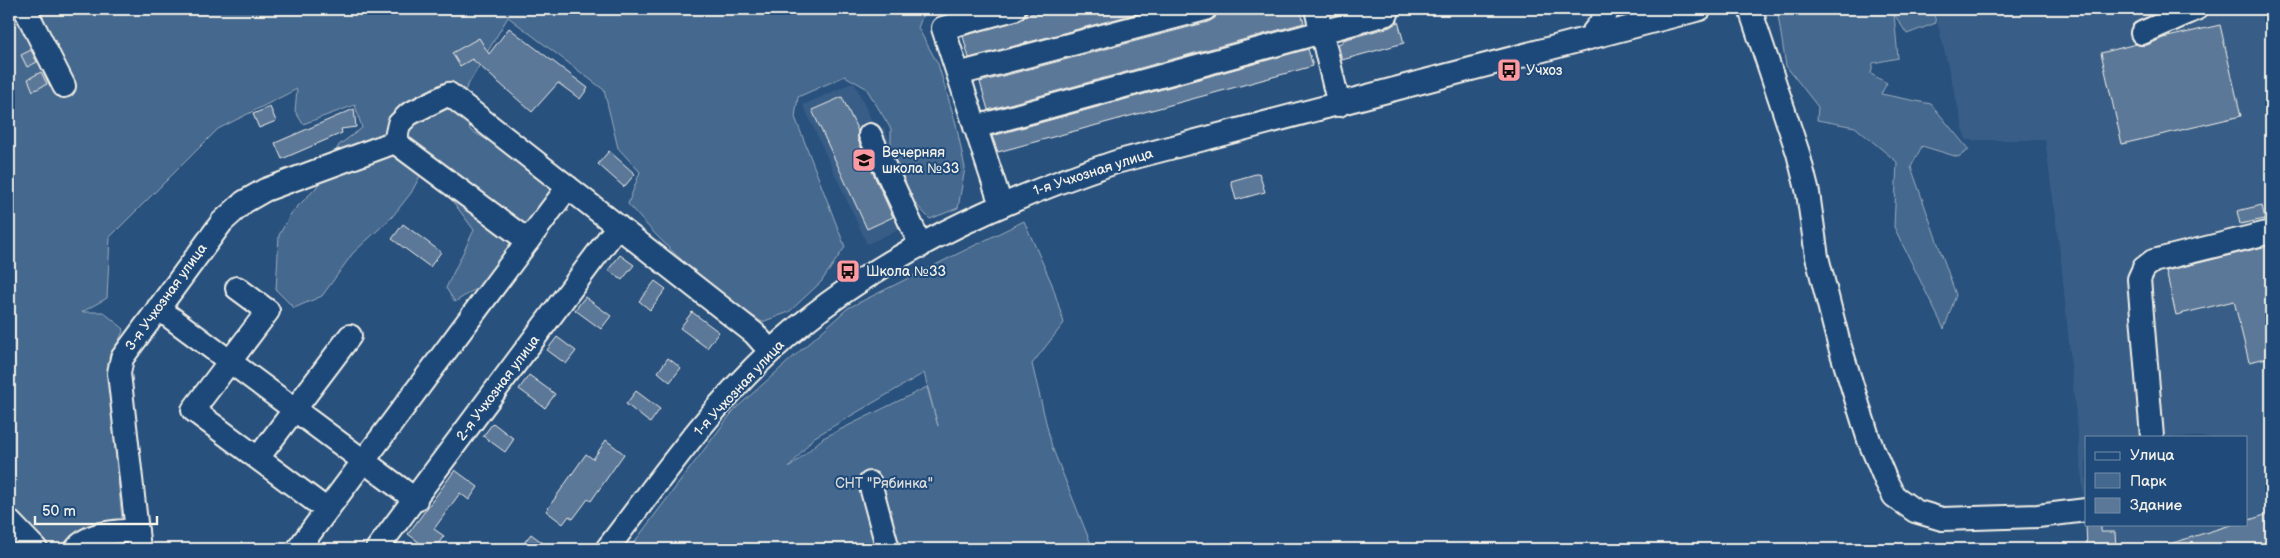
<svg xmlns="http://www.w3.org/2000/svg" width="2280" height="558" font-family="'Balsamiq Sans',sans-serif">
	<rect width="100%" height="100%" fill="#28517e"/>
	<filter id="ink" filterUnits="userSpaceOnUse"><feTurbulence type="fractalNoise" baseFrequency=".02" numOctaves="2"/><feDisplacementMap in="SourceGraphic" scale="10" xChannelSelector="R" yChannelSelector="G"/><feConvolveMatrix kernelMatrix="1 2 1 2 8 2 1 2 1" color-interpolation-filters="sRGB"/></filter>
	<g filter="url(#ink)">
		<!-- built -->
		<path fill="#375d86" d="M 1934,9 L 2271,9 L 2271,544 L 2255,549 L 2087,549 L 2086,524 L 2246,524 L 2246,437 L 2086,437 L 2086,522 L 2061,261 L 2045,140 L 1966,140 Z
			M 854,82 L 875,128 L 884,128 L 913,192 L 909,201 L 918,221 L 867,244 L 803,105 Z"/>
		<!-- green -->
		<path fill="#45688e" stroke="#9cacbb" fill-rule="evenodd" d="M 9,9 L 925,9 L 918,28 L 938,64 L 956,124 L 965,168 L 958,208 L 930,219 L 904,192 L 891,162 L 891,129 L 866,88 L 845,76 L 798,97 L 795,117 L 845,247 L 821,282 L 789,312 L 762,322 C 712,290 666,249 628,204 L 640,172 L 618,148 L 604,90 L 508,17 L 465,90 L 470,130 L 525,162 L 569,211 L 527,224 L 480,286 L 455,302 L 446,288 L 474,230 L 451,199 L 420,176 L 411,193 L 392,217 L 353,253 L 322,296 L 294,308 L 276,290 L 279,235 L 292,212 L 316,188 L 339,145 L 362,128 L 355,105 L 303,124 L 295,111 L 297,89 L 218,129 L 110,237 L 107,298 L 82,312 L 103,312 L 124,329 L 113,353 L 108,379 L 125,549 L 9,549 Z
			M 1777,9 L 1933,9 L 1936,23 L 1907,34 L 1894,14 L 1898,58 L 1873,63 L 1871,74 L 1887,83 L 1881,94 L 1931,104 L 1969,150 L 1958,157 L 1922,146 L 1911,167 L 1956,295 L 1944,329 L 1894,227 L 1897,162 L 1855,127 L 1817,120 L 1818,107 L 1786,66 Z
			M 1024,221 L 1052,284 L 1064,323 L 1032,364 L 1052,447 L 1093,549 L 629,549 L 734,410 L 848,308 ZM 924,373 L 938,426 L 927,387 L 823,438 L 789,468 L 813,438 Z"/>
		<!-- building -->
		<path fill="#5b7899" stroke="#f4f1e8" d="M 1049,9 L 1154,9 L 969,58 L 963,36 L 1018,21 L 1024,18 L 1027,10 L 1027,15 Z
			M 1218,9 L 1222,9 L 1223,12 L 1236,9 L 1300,9 L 1304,23 L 988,110 L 980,82 L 1208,22 L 1215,18 Z
			M 1398,21 L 1404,43 L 1342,60 L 1338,44 L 1343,42 L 1343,40 L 1390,27 Z
			M 2220,25 L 2241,116 L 2122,144 L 2101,53 L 2136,44 L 2147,45 L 2163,38 Z
			M 509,28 L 588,88 L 580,99 L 558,83 L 532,112 L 472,59 L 460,66 L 452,53 L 479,38 L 489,54 Z
			M 1308,49 L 1313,66 L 998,152 L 992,136 Z
			M 31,50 L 37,62 L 27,67 L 21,55 Z
			M 41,72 L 47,84 L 33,91 L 28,79 Z
			M 842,97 L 858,131 L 858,140 L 893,217 L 867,229 L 812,110 Z
			M 270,107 L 276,121 L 259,128 L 253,114 Z
			M 354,109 L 356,127 L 341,129 L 342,133 L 282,159 L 275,143 Z
			M 609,151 L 635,174 L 624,187 L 598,164 Z
			M 1259,173 L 1265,192 L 1236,200 L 1231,181 Z
			M 2262,205 L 2265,219 L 2240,224 L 2237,211 Z
			M 403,224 L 441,252 L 430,267 L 392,239 Z
			M 2271,245 L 2271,357 L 2249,362 L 2234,301 L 2176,315 L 2166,271 Z
			M 620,255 L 634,265 L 622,280 L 608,270 Z
			M 655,281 L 666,289 L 650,310 L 639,301 Z
			M 585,297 L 611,316 L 601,329 L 575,310 Z
			M 692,312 L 719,332 L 707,348 L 680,328 Z
			M 557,337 L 576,351 L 566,364 L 547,350 Z
			M 668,358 L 681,368 L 670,382 L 658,372 Z
			M 529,375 L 555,394 L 545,408 L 519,389 Z
			M 636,391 L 660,409 L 650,423 L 626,404 Z
			M 493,423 L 514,439 L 505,452 L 483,436 Z
			M 606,440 L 624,454 L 591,501 L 588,499 L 573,519 L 569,516 L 563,524 L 546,511 L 586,454 L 593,459 Z
			M 455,470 L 478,487 L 469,500 L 460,493 L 434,529 L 444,536 L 434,549 L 428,549 L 408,534 Z
			M 2271,513 L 2271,544 L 2255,549 L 2163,549 L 2163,546 L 2234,524 L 2246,524 L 2246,521 Z
			M 2086,524 L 2101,524 L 2101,532 L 2115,532 L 2116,549 L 2087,549 Z
			M 531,534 L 551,549 L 519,549 Z"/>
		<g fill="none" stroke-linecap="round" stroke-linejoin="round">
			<!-- minor casing -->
			<g stroke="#f4f1e8" stroke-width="26">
				<path id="minor" d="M 25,9 L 64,86
					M 1316,9 L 1339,105
					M 1750,9 L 1798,153 L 1808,193 L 1817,257 L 1839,344 L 1869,440 L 1886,481 L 1894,496 L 1915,511 L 1942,519 L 2038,516 L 2086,510
					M 2142,33 L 2196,9
					M 1589,38 L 1604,18 L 1608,9
					M 958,74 L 1205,9
					M 975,127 L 1387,14
					M 870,135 L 921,246
					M 395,142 L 528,241
					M 1001,205 L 943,28 L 1014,9
					M 237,288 L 268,311 L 193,410 L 327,510
					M 158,308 L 416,500
					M 2152,437 L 2139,279 L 2144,268 L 2153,261 L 2271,232
					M 258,458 L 350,336
					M 870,483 L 888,549
					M 9,521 L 36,549
					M 76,549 C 90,531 116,532 137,530
					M 139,549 L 119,373 L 122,358 L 222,222 L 244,202 L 265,190 L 395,142 L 399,124 L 409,114 L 449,94 L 754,333 L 770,351
					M 298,549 L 568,187
					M 377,549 L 618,226
					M 607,549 C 659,481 708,410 771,351 C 866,261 993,203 1116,162 L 1700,9"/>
			</g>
			<!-- minor -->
			<use href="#minor" stroke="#1f4a7a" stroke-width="22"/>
		</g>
	</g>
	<!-- icons -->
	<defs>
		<g id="bus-square" transform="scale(1.25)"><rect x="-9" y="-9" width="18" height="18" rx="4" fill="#ff9aa2" stroke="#1f4a7a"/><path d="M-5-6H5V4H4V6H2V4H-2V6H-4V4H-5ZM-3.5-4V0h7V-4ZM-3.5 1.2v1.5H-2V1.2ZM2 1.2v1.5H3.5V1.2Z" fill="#111"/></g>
		<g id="school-square" transform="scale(1.25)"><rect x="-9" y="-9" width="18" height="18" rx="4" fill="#ff9aa2" stroke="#1f4a7a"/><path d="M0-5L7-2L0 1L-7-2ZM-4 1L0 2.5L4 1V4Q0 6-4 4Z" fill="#111"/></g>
	</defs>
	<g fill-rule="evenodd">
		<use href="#bus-square" x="1509" y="70"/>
		<use href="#school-square" x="864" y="160"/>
		<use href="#bus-square" x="848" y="271"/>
	</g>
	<g text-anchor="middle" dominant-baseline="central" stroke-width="4" stroke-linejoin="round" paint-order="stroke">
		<!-- poi labels -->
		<g font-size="14" fill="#f4f1e8" stroke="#1f4a7a" text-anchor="start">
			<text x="1526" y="70">Учхоз</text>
			<text x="882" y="152">Вечерняя<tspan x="882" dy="16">школа №33</tspan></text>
			<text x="866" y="271">Школа №33</text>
		</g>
		<!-- street labels -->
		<g font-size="14" fill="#f4f1e8" stroke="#1f4a7a">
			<text transform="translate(1093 172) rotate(-18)">1-я Учхозная улица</text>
			<text transform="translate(166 297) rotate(-54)">3-я Учхозная улица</text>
			<text transform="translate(498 388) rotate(-53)">2-я Учхозная улица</text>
			<text transform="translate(739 388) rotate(-47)">1-я Учхозная улица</text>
		</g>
		<!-- park labels -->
		<g font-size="14" fill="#dadcda" stroke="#1f4a7a">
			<text x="884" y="483">СНТ "Рябинка"</text>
		</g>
	</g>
	<!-- margin -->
	<rect width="2280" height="558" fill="none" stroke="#1f4a7a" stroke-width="30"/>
	<rect x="15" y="15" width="2250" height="528" fill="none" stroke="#f4f1e8" stroke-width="2" filter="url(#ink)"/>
	<!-- legend -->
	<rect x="2085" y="436" width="162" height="90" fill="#1f4a7a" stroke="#748da6"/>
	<rect x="2095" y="452" width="25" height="8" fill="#1f4a7a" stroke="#748da6"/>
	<text x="2130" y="460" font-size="15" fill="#f4f1e8">Улица</text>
	<rect x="2095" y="473" width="25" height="15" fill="#45688e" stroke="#748da6"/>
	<text x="2130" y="486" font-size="15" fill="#f4f1e8">Парк</text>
	<rect x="2095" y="498" width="25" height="15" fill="#5b7899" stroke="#748da6"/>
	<text x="2130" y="510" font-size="15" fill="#f4f1e8">Здание</text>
	<!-- scale -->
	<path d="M35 516v8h122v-8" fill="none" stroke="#f4f1e8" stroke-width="2.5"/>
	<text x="42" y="516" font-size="15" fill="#f4f1e8" stroke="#1f4a7a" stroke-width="4" paint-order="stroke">50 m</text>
</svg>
